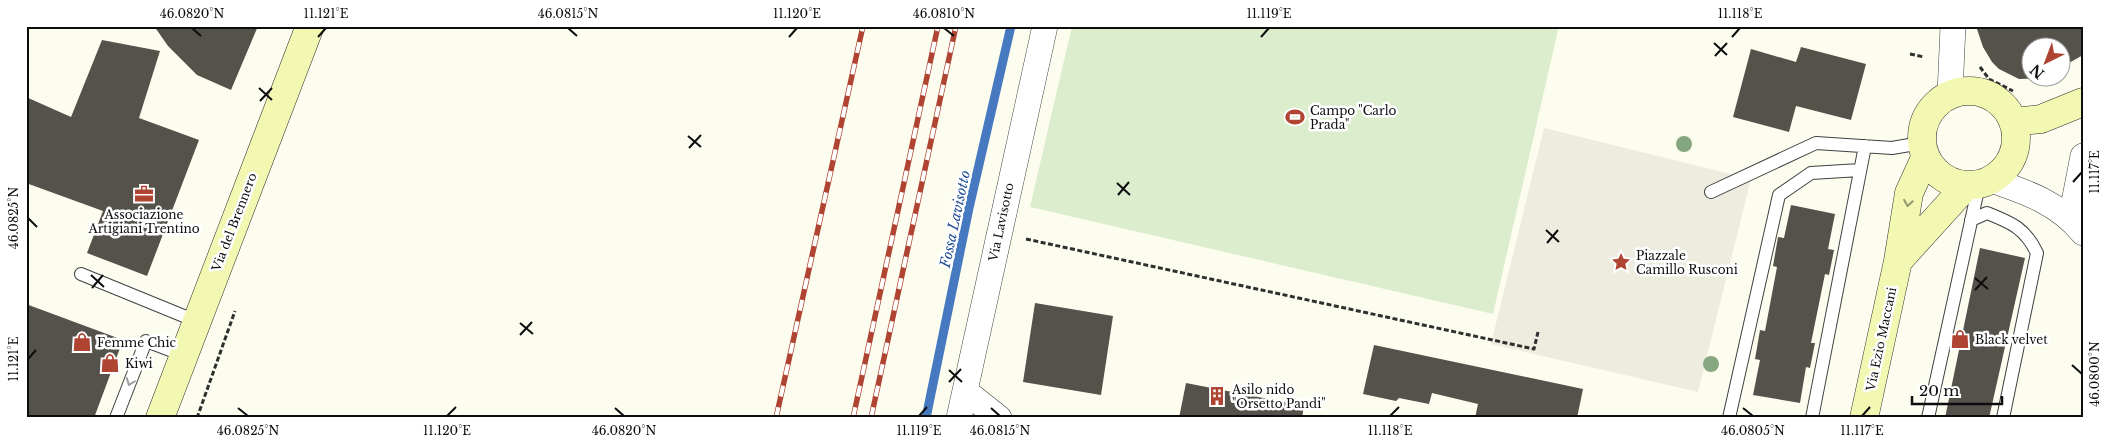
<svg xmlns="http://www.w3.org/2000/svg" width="2109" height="444" font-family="'Libre Baskerville',serif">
	<rect width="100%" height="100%" fill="#fdfdef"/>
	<!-- pitch -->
	<path fill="#dcedcd" d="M 1072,26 L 1559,26 L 1493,314 L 1030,207 Z"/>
	<!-- plaza -->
	<path fill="#edecdf" d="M 1544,128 L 1751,179 L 1698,392 L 1491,344 Z"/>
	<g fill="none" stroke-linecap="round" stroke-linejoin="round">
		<!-- stream -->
		<path stroke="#4779c0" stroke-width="9" d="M 926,418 L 969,208 L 1011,26"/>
	</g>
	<!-- building -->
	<path fill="#55514b" d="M 154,26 L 258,26 L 231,90 L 197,75 L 168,46 Z
		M 1976,26 L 2083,26 L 2083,55 L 2062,67 L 2062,48 L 2032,48 L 2032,78 L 2043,78 L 2019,79 L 1999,69 L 1992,62 L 1983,47 Z
		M 102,40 L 160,51 L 139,118 L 199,140 L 147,276 L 87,253 L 103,211 L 26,183 L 26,97 L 71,117 Z
		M 1801,47 L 1866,64 L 1851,120 L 1796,106 L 1789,132 L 1733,117 L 1751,49 L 1796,62 Z
		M 1791,205 L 1835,214 L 1828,249 L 1834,250 L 1829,275 L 1825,274 L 1811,343 L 1815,343 L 1810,368 L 1806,367 L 1800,403 L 1753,395 L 1760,360 L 1755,359 L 1760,330 L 1765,331 L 1777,267 L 1773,266 L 1778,237 L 1784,238 Z
		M 1980,248 L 2025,258 L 1989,418 L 1945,418 Z
		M 1035,303 L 1113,316 L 1101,395 L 1023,382 Z
		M 26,304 L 123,340 L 94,418 L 26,418 Z
		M 1374,345 L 1583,389 L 1577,418 L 1475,418 L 1478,404 L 1432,393 L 1429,404 L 1399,398 L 1396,401 L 1363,394 Z
		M 1186,383 L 1304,406 L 1302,418 L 1179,418 Z"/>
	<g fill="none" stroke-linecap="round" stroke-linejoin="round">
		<!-- lane casing -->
		<g stroke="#404040" stroke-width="14">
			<path id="lane" d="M 1711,192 L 1816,143 L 1892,148 L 1921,143
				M 1971,220 L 1987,213 C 2012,223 2025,228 2037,253 L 2003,418
				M 81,274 L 196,321
				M 116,418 L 146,341 L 183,355
				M 1729,418 L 1779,195 L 1811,173 L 1860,170
				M 1812,418 L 1865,146
				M 1928,418 L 1979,185"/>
		</g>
		<!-- street casing -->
		<g stroke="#404040" stroke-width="26">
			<path id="street" d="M 1950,94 L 1953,26
				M 1991,180 C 2026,192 2059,203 2083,233
				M 2071,218 L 2083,156
				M 965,391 L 999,418
				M 959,418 L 1045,26"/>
		</g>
		<!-- secondary casing -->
		<g stroke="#2f2f2f" stroke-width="29">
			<path id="secondary" d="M1922 138a47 47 0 1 1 94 0a47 47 0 1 1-94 0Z
				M 2013,122 L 2041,119 L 2083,102
				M 1898,261 L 1966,186
				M 160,418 L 310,26
				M 1864,418 L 1898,261 L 1909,193 L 1925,158"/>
		</g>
		<!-- path -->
		<path stroke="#2f2f2f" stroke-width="3" stroke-dasharray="5 2.5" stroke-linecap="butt" d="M 1910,54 L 1924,57
			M 1980,67 L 1989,79 L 2013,91
			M 1026,239 L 1534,349 L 1538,332
			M 197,418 L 235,311"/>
		<!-- lane -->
		<use href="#lane" stroke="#fff" stroke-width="12"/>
		<!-- street -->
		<use href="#street" stroke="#fff" stroke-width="25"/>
		<!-- secondary -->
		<use href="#secondary" stroke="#f2f7b1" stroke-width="28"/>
		<!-- rail casing -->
		<g stroke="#b04433" stroke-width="5.5">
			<path id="rail" d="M 776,418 L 863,26
				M 853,418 L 938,26
				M 871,418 L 956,26"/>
		</g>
		<!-- rail -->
		<use href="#rail" stroke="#fff" stroke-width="4" stroke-dasharray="11" stroke-linecap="butt"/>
	</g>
	<!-- trees -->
	<g fill="#86a67f">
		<circle cx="1684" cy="144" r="8"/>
		<circle cx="1711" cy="364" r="8"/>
	</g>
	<!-- one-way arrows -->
	<defs><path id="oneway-chevron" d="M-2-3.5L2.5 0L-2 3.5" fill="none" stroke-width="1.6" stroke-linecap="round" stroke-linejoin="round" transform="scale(1.25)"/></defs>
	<use stroke="#96996f" href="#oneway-chevron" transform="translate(1908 203) rotate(99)"/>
	<use stroke="#9e9e9e" href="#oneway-chevron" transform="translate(130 382) rotate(111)"/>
	<!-- ticks -->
	<path fill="none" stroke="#0d0d0d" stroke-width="2" d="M 192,28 L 201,36M 568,28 L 577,36M 944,28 L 954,36M 318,37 L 326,28M 789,37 L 797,28M 1261,37 L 1269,28M 1732,37 L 1740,28M 1714,43 L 1727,55M 1715,56 L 1727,43M 259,88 L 272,100M 260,101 L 272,88M 688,136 L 701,147M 689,148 L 701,135M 2073,182 L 2082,172M 1117,183 L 1130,195M 1118,195 L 1129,182M 28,218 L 37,227M 1546,230 L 1559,242M 1547,243 L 1558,230M 91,275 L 104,287M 1975,278 L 1988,289M 92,288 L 103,275M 1975,290 L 1987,277M 520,323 L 533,334M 520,335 L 532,322M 28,359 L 36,350M 2072,365 L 2082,374M 949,370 L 962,382M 949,382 L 961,369M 238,408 L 248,416M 615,408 L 624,416M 991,408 L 1000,416M 1743,408 L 1753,416M 447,416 L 456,407M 919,416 L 927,407M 1390,416 L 1399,407M 1862,416 L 1870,407"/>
	<!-- icons -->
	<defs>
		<g id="stadium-bare" transform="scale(1.5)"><path d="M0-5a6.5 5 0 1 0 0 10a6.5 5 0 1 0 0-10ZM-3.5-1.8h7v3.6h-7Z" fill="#b04433" stroke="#fff" stroke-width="2.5" paint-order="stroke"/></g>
		<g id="office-bare" transform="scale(1.5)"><path d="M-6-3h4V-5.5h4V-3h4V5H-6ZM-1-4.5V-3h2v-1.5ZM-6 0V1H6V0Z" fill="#b04433" stroke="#fff" stroke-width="2.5" paint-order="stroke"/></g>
		<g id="sight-bare" transform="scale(1.5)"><path d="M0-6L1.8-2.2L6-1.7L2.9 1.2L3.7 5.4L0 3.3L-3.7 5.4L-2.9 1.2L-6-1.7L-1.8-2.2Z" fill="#b04433" stroke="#fff" stroke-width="2.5" paint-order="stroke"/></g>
		<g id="shop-bare" transform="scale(1.5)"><path d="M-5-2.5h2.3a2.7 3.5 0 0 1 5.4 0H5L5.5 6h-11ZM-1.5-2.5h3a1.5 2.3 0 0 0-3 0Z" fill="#b04433" stroke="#fff" stroke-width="2.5" paint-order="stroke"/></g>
		<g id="building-bare" transform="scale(1.5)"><path d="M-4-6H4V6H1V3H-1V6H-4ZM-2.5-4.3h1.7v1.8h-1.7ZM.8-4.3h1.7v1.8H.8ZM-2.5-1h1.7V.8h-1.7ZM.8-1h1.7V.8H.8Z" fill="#b04433" stroke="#fff" stroke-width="2.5" paint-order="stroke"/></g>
	</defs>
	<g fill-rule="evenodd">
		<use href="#stadium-bare" x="1295" y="117"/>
		<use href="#office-bare" x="144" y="194"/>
		<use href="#sight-bare" x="1621" y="262"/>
		<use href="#shop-bare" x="1960" y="339"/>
		<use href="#shop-bare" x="82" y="342"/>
		<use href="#shop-bare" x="110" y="363"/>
		<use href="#building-bare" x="1217" y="396"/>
	</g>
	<g text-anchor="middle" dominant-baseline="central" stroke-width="5" stroke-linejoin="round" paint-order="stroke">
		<!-- poi labels -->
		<g font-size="12" fill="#0d0d0d" stroke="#fff" text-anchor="start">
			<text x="1310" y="110">Campo "Carlo<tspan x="1310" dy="14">Prada"</tspan></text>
			<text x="144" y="214" text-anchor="middle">Associazione<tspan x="144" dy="14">Artigiani Trentino</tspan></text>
			<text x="1636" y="255">Piazzale<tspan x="1636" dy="14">Camillo Rusconi</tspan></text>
			<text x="1975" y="339">Black velvet</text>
			<text x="97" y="342">Femme Chic</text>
			<text x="125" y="363">Kiwi</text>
			<text x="1232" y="389">Asilo nido<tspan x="1232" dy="14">"Orsetto Pandi"</tspan></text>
		</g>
		<!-- street labels -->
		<g font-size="12" fill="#0d0d0d" stroke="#fff">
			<text transform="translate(234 222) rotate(-69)">Via del Brennero</text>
			<text transform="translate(1001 222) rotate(-78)">Via Lavisotto</text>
			<text transform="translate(1881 339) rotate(-78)">Via Ezio Maccani</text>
		</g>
		<!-- water labels -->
		<g font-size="14" font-style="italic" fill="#224d93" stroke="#fff">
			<text transform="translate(955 219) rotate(-78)">Fossa Lavisotto</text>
		</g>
	</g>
	<!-- border -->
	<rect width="2109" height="444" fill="none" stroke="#ffffff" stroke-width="55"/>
	<!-- north arrow -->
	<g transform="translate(2046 62) rotate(222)"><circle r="24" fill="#ffffff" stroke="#9e9e9e"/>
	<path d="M0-4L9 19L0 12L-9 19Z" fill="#b04433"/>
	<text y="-8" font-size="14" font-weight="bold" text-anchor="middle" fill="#0d0d0d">N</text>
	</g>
	<!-- scale -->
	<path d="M1912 396v8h90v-8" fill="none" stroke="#0d0d0d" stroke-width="2.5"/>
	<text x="1919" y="396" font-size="15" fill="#0d0d0d" stroke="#ffffff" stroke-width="4" paint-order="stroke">20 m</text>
	<rect x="28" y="28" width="2054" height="388" fill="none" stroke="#0d0d0d" stroke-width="2"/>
	<g font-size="12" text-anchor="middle" fill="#0d0d0d">
		<text x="192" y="18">46.0820°N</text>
		<text x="326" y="18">11.121°E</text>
		<text x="568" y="18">46.0815°N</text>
		<text x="797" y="18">11.120°E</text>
		<text x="944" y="18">46.0810°N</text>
		<text x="1269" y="18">11.119°E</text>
		<text x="1740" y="18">11.118°E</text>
		<text transform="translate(2095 172) rotate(-90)" y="4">11.117°E</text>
		<text transform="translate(14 218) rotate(-90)" y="4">46.0825°N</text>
		<text transform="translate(14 359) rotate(-90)" y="4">11.121°E</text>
		<text transform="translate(2095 374) rotate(-90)" y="4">46.0800°N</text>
		<text x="248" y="435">46.0825°N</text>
		<text x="447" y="435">11.120°E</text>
		<text x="624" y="435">46.0820°N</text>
		<text x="919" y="435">11.119°E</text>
		<text x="1000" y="435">46.0815°N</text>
		<text x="1390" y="435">11.118°E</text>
		<text x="1753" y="435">46.0805°N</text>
		<text x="1862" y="435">11.117°E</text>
	</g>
</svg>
